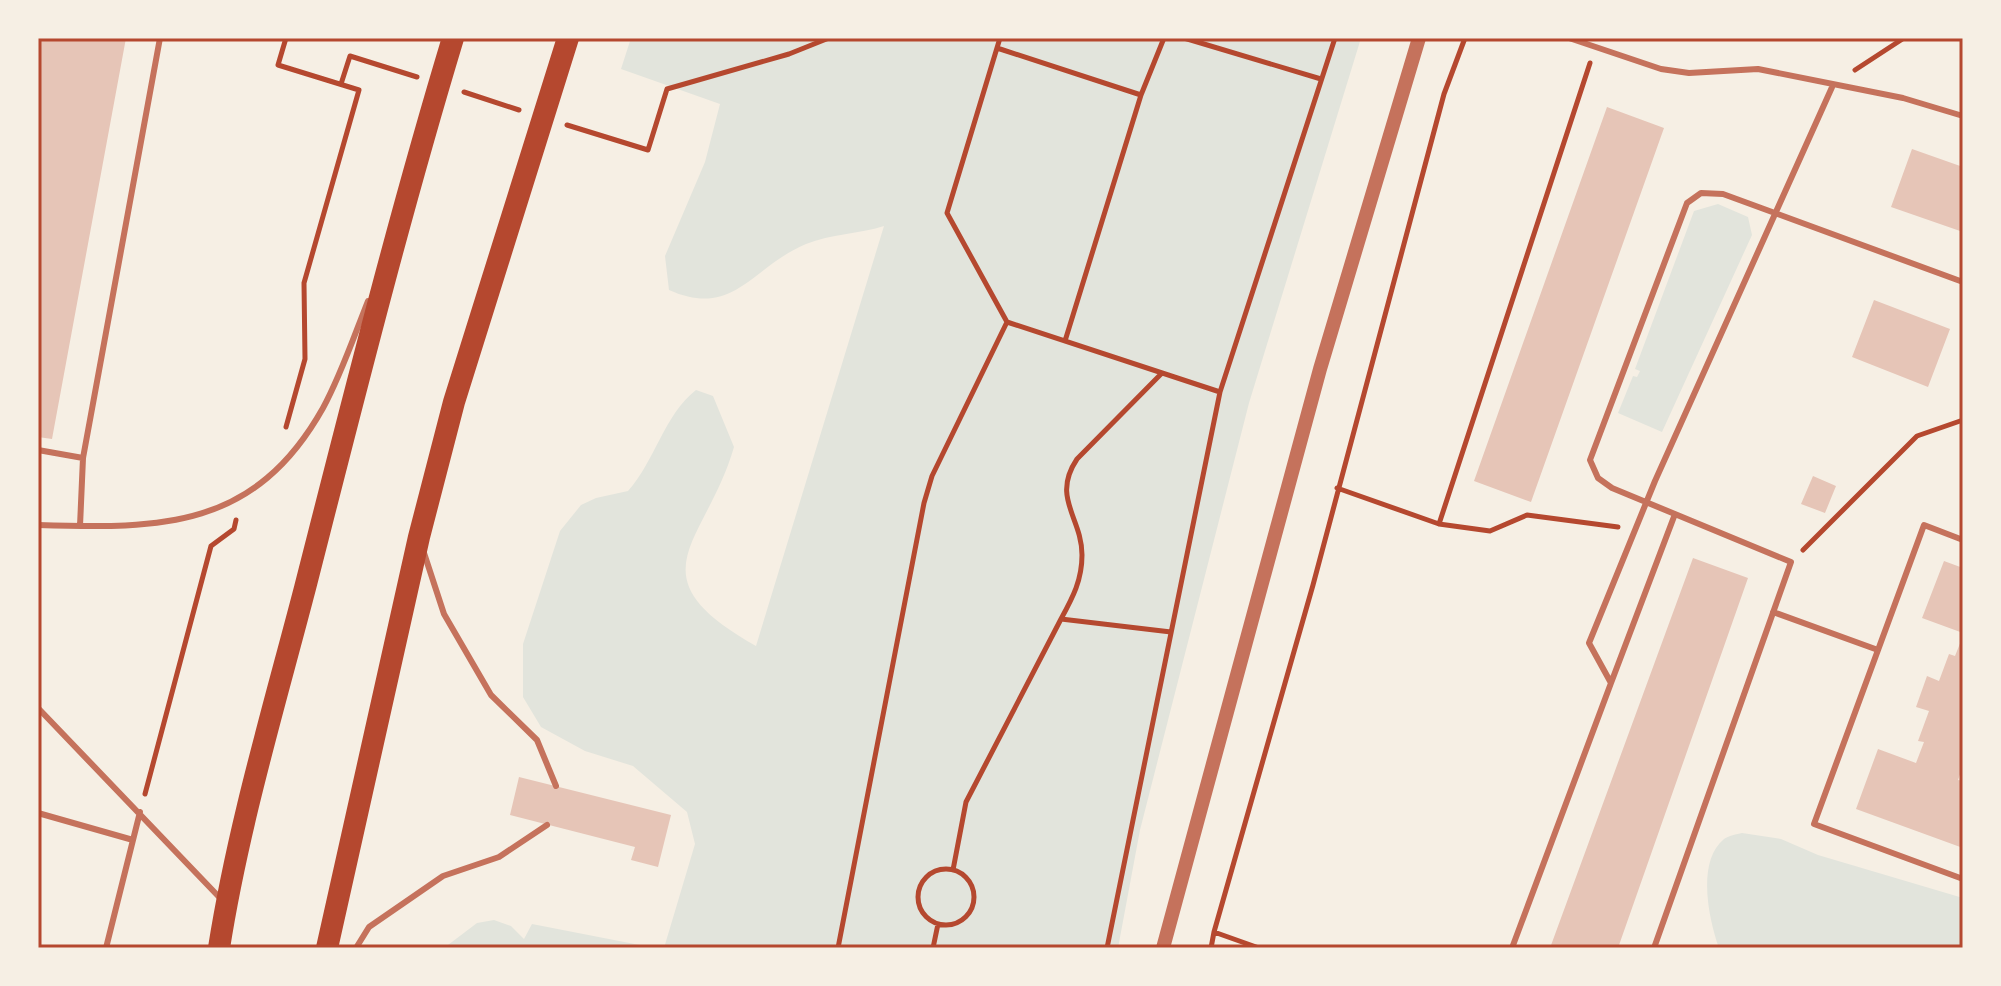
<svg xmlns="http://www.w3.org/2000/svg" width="2001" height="986" font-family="'Fira Sans',sans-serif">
	<rect width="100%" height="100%" fill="#f6efe4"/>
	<!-- green -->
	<path fill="#e2e4dc" d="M 631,38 L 1361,38 L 1249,403 L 1140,830 L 1118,948 L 664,948 L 695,844 L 687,812 L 633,766 L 585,751 L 541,727 L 523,697 L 523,644 L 560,531 L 581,505 L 596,498 L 628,491 C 655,461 664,415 696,390 L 713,396 L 734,447 C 706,544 630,575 756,646 L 884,226 C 859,234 831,234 806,244 C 751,267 734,319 669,290 L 665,256 L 705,162 L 720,104 L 621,69 Z
		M 1718,204 L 1748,217 L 1752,235 L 1662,432 L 1618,413 L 1633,376 L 1637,377 L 1640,371 L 1635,369 L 1694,211 Z
		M 1742,833 L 1781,839 L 1818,855 L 1963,898 L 1963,948 L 1719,948 C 1709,920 1696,862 1724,839 C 1728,836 1737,834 1742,833 Z
		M 494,920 L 511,926 L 524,939 L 532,924 L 655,948 L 444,948 L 477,923 Z"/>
	<!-- building -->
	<path fill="#e6c5b7" d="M 38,38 L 126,38 L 52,439 L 38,437 Z
		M 1607,107 L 1664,128 L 1531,502 L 1474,481 Z
		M 1912,149 L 1963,167 L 1963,232 L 1891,207 Z
		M 1874,300 L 1950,329 L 1928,387 L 1852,357 Z
		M 1813,476 L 1836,486 L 1825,513 L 1801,504 Z
		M 1693,558 L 1748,578 L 1618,948 L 1550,948 Z
		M 1944,561 L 1963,568 L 1963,633 L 1922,618 Z
		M 1963,636 L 1963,766 L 1958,780 L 1963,781 L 1963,848 L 1856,809 L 1878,749 L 1916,763 L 1924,742 L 1918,741 L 1929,711 L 1916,707 L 1927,676 L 1939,681 L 1949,654 L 1955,656 Z
		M 519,777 L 671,815 L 658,867 L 631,860 L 635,847 L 510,815 Z"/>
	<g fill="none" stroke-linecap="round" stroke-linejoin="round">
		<!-- path -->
		<path stroke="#b5482f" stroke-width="5" d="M 286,38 L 278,65 L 359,90 L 304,283 L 305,359 L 286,427
			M 1184,38 L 1321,79
			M 997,48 L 1141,95 L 1164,38
			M 1855,70 L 1904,38
			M 341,84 L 350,56 L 417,77
			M 464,92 L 519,110
			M 567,125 L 648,150 L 667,89 L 789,54 L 829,38
			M 1007,322 L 1220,392
			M 1065,341 L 1141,95
			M 1162,373 L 1077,459 C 1051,498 1082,517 1082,555 C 1082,580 1073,597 1061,619 L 1171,632
			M 1337,488 L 1439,524 L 1490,531 L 1527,515 L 1618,527
			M 1439,524 L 1590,63
			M 1803,550 L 1917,436 L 1963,420
			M 145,794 L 211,546 L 234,529 L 236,520
			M918 897a28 28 0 1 1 56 0a28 28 0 1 1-56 0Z
			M 953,870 L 966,802 L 1061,619
			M 1214,932 L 1313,585 L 1444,94 L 1465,38
			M 838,948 L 924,503 L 932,476 L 1007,322 L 947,213 L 1000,38
			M 933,948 L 938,924
			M 1107,948 L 1220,392 L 1335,38
			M 1211,948 L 1214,932 L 1259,948"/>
		<!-- service -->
		<path stroke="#c5725c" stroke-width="6" d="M 1569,38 L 1661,69 L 1689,73 L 1758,69 L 1903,98 L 1963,116
			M 38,450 L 83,458 L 160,38
			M 38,525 C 162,529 255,529 323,408 C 341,375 354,336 368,301
			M 80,526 L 83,458
			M 1963,540 L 1924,525 L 1814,824 L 1963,879
			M 424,553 L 444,614 L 491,695 L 537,740 L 556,786
			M 1773,612 L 1878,650
			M 1611,683 L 1675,514
			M 38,708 L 221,899
			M 38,813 L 133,840
			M 106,948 L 140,812
			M 356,948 L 369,927 L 443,876 L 499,857 L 547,825
			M 1512,948 L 1611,683 L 1589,643 L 1655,481 L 1833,85
			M 1654,948 L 1791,562 L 1612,488 L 1598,478 L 1590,460 L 1687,203 L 1701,193 L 1723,194 L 1963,282"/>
		<!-- tertiary -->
		<path stroke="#c5725c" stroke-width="14" d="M 1163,948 L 1320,369 L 1419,38"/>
		<!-- trunk -->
		<path stroke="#b5482f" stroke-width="22" d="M 219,948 C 238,827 274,707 305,588 C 352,404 398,220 453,38
			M 327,948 L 419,537 L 454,402 L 568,38"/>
	</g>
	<!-- border -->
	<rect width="2001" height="986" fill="none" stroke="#f6efe4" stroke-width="80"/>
	<rect x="40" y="40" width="1921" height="906" fill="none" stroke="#b5482f" stroke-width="3"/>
</svg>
